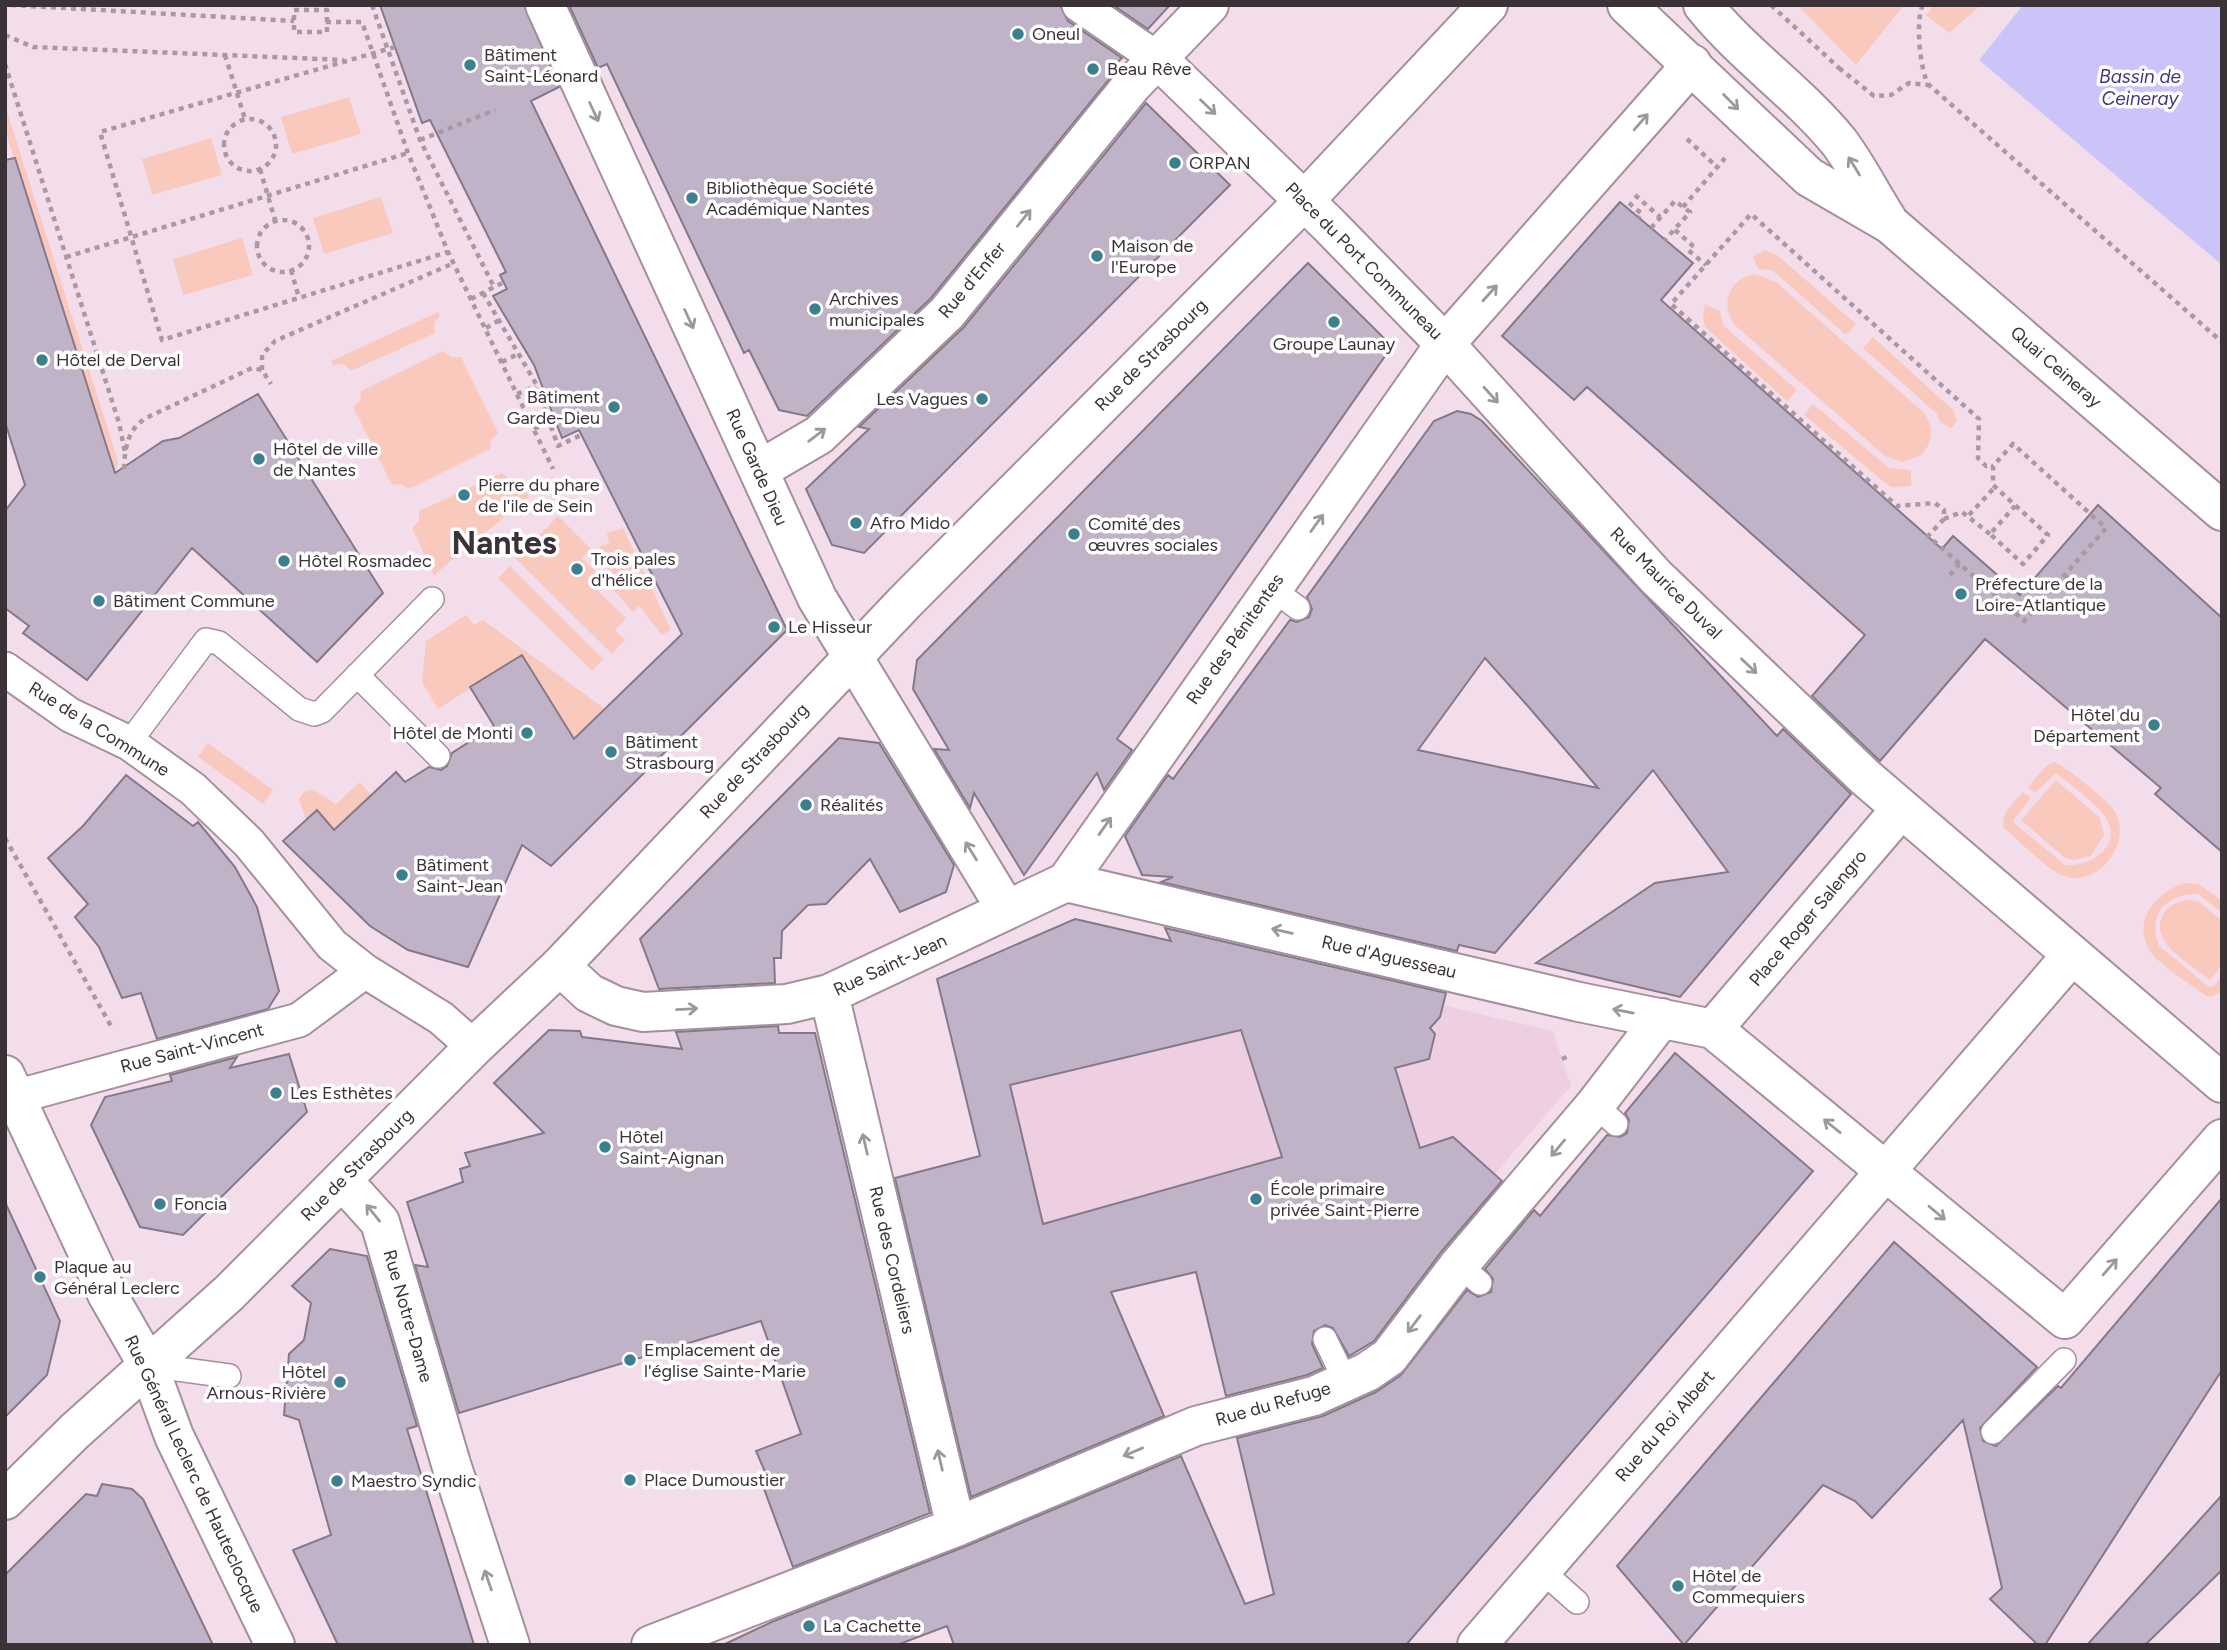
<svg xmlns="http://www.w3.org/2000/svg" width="2227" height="1650" font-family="Figtree,sans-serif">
	<rect width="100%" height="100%" fill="#f4ddeb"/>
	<!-- built -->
	<path fill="#edcfe1" d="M 1258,962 L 1553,1031 L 1571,1086 L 1494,1175 L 1339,1335 L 1302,1347 L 1308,1378 L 1227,1398 L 1196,1272 L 1043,1224 L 1010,1085 L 1241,1031 Z"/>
	<!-- green -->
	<path fill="#f9c9be" d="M 1797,5 L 1904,5 L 1856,65 Z
		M 1934,5 L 1981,5 L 1949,33 L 1926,15 Z
		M 349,97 L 361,134 L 292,154 L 281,117 Z
		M 5,105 L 117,458 L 118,464 L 114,472 L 5,130 Z
		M 211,138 L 222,175 L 152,195 L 142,159 Z
		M 381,197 L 393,233 L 324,254 L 313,218 Z
		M 242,238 L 253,275 L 183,295 L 173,259 Z
		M 1765,250 L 1777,255 L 1856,324 L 1846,335 L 1772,270 L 1758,269 L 1753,256 Z
		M 1755,274 L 1776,282 L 1923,412 C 1935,427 1934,442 1920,456 L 1902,462 L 1885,456 L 1736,326 C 1719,306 1728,279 1755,274 Z
		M 1705,304 L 1720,311 L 1723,325 L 1797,390 L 1787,401 L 1705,327 L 1703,317 Z
		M 438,312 L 440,316 L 434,323 L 435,333 L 351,371 L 344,364 L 333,365 L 331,361 Z
		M 1873,337 L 1954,411 L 1957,421 L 1951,428 L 1940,422 L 1937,414 L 1863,348 Z
		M 443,351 L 451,357 L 461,357 L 498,433 L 491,440 L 490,449 L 409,489 L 401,484 L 392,485 L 353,407 L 360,401 L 361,391 Z
		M 1813,404 L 1889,468 L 1911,470 L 1911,486 L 1891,487 L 1884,482 L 1804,415 Z
		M 502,473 L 510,480 L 519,479 L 529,497 L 434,575 L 412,528 L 419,521 L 419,511 Z
		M 558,516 L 591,549 L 582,558 L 602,577 L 593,586 L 626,618 L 615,630 L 625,640 L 612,654 L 516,559 Z
		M 623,528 L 671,630 L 662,635 L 639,606 L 633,612 L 610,586 L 616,578 L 598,557 L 602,553 L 599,546 L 609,544 L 607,533 Z
		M 510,566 L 603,659 L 592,671 L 498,578 Z
		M 466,615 L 474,625 L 483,620 L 605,709 L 574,739 L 522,655 L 438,709 L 422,682 L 426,641 Z
		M 208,743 L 273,790 L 263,804 L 198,757 Z
		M 2055,762 C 2066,767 2107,800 2114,810 C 2134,841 2099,888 2064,876 C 2047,870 2019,840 2004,828 C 1999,814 2015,802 2023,792 L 2031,798 L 2014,819 L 2014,823 L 2065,865 C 2090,867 2123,847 2106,818 C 2098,804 2069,784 2056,773 L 2035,793 L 2028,787 L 2047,765 Z
		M 2056,780 L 2100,818 L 2104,835 L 2091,856 L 2074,860 L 2065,858 L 2021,820 Z
		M 360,782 L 371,795 L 334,830 L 317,811 L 306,820 L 299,799 L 304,792 L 312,789 L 336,804 Z
		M 2184,883 L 2199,884 L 2222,901 L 2222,913 L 2198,894 C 2166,894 2147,914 2159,946 L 2209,987 L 2214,986 L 2222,976 L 2222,991 L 2211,997 L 2206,996 C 2192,985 2159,965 2150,951 C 2131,920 2157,892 2184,883 Z
		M 2188,900 L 2198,901 L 2222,921 L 2222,965 L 2210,980 C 2192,965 2146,942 2164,913 C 2170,904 2178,902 2188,900 Z"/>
	<!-- water -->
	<path fill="#cac4f8" d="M 2023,5 L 2222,5 L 2222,265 L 1979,60 Z"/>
	<!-- building -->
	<path fill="#c1b3c7" stroke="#85788b" stroke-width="2" fill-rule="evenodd" d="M 380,5 L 524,5 L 559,87 L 531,101 L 787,630 L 551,866 L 522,845 L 468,967 L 408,950 L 370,926 L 283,841 L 317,810 L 334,830 L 396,772 L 405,782 L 429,767 L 441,770 L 447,766 L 452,753 L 494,726 L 470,687 L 522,655 L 574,739 L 682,634 L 579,430 L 562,438 L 534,365 L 493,296 L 507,289 L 500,275 L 506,272 L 430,120 L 422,123 Z
		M 569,5 L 1060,5 L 1068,21 L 1122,58 L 1111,69 L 1115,72 L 931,298 L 807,416 L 779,410 L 749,350 L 744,353 L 607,64 L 598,68 Z
		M 1113,5 L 1170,5 L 1148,29 Z
		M 1146,103 L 1230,185 L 864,553 L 832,545 L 806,489 L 869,429 L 859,427 L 964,327 Z
		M 15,158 L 115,473 L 163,441 L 179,438 L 258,394 L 383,593 L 317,662 L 192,548 L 87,680 L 23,633 L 29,626 L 5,608 L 5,511 L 25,485 L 5,422 L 5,160 Z
		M 1620,202 L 1693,263 L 1661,300 L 1942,549 L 1953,536 L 2020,595 L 2098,505 L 2222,618 L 2222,852 L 2155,794 L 2161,788 L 1985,639 L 1880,761 L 1812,696 L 1865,635 L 1587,387 L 1574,400 L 1502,336 Z
		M 1308,263 L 1392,346 L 1117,739 L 1132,750 L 1104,790 L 1097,773 L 1024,875 L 974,793 L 970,808 L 934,749 L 949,750 L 913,689 L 917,660 Z
		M 1457,411 L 1471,414 L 1482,421 L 1777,736 L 1783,729 L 1851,794 L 1680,997 L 1536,963 L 1655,883 L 1728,872 L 1653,770 L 1495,953 L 1459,945 L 1457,951 L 1161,882 L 1173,877 L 1142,875 L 1125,836 L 1168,775 L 1173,779 L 1290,620 L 1297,622 L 1309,617 L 1312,609 L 1307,597 L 1434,421 ZM 1485,658 L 1527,705 L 1598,788 L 1418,750 Z
		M 839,738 L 879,743 L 954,865 L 946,892 L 900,912 L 870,859 L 826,904 L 808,905 L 782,931 L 781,958 L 774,958 L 775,983 L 659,989 L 640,939 Z
		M 126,775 L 193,826 L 198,822 L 235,867 L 257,907 L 279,991 L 268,1009 L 157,1039 L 141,993 L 122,998 L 99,947 L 75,917 L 88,904 L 48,858 L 83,826 Z
		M 1075,919 L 1171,941 L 1165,928 L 1446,993 L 1440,1017 L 1430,1028 L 1435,1034 L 1429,1059 L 1395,1068 L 1420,1148 L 1453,1137 L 1502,1181 L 1442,1251 L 1374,1341 L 1349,1356 L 1333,1328 L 1325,1325 L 1314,1331 L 1312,1344 L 1323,1368 L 1307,1375 L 1226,1396 L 1196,1272 L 1111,1292 L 1164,1416 L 971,1497 L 895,1178 L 980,1156 L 937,979 ZM 1241,1030 L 1282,1157 L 1043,1224 L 1010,1085 Z
		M 778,1026 L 779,1033 L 815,1033 L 930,1513 L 793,1567 L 763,1486 L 766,1474 L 756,1451 L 801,1434 L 761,1321 L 459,1413 L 415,1265 L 428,1267 L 407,1202 L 463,1182 L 460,1169 L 470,1166 L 465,1153 L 544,1133 L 494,1083 L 549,1030 L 580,1031 L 582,1037 L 682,1049 L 676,1032 Z
		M 1675,1053 L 1813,1171 L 1406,1645 L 954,1645 L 947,1626 L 897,1645 L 723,1645 L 774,1621 L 964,1547 L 1181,1456 L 1245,1604 L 1274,1594 L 1237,1438 L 1323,1416 L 1376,1392 L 1401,1375 L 1467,1290 L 1478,1297 L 1491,1292 L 1493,1279 L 1485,1269 L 1534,1210 L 1540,1216 L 1607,1135 L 1620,1137 L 1627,1133 L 1629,1120 L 1625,1113 Z
		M 289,1054 L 307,1112 L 183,1235 L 140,1227 L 91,1125 L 105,1097 L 172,1081 L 170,1075 L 237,1057 L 230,1068 Z
		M 2222,1198 L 2222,1370 L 2045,1645 L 2038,1645 L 1990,1599 L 2002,1588 L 1963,1420 L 1872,1518 L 1855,1501 L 1823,1485 L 1684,1645 L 1617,1566 L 1894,1242 L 2037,1367 L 1980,1428 L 1983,1441 L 1996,1446 L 2058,1386 L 2061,1388 Z
		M 5,1202 L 60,1321 L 47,1375 L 5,1417 Z
		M 330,1249 L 367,1256 L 417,1426 L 407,1429 L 474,1645 L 338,1645 L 293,1550 L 331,1535 L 299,1420 L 284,1415 L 289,1354 L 304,1340 L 311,1303 L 292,1286 Z
		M 102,1484 L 132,1489 L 143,1499 L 213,1645 L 5,1645 L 5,1575 L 86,1494 L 97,1496 Z
		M 2222,1495 L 2222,1570 L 2145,1645 L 2087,1645 Z"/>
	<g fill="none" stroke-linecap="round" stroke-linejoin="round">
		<!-- service casing -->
		<g stroke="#a48f9c" stroke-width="26">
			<path id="service" d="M 1271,588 L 1298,608
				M 357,675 L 438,756
				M 129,743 L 206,640 L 219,643 L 299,709 L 314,714 L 322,711 L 432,599
				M 1595,1105 L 1616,1124
				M 1459,1265 L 1480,1283
				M 1325,1339 L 1346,1382
				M 148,1365 L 229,1376
				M 1993,1432 L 2064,1360
				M 1541,1570 L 1577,1602"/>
		</g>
		<!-- pedestrian casing -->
		<g stroke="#a48f9c" stroke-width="37">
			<path id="pedestrian" d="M 1079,5 L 1159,60
				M 5,669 L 70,715 L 129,743 L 193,789 L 249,843 L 332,945 L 365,971 L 441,1018 L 474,1047
				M 15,1097 L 299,1020 L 365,971"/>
		</g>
		<!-- minor casing -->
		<g stroke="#a48f9c" stroke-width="42">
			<path id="minor" d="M 545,5 L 817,598 L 1006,909
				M 1159,60 L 1328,224 L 1445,344 L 1656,577 L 1866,778 L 2222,1083
				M 759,470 L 819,435 L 947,313 L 1132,85 L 1209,5
				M 1066,882 L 1579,1002 L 1713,1029 L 2065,1319 L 2222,1139
				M 560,966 L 589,993 L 616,1006 L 643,1012 L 787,1004 L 829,994 L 1066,882 L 1445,344 L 1692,64
				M 829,994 L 956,1527
				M 1713,1029 L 1901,809
				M 5,1075 L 107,1294 L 148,1365 L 174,1436 L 275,1645
				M 343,1181 L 380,1222 L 451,1464 L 510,1645
				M 651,1645 L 956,1527 L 1196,1426 L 1314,1396 L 1367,1372 L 1389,1357 L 1459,1265 L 1595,1105 L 1662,1018
				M 1477,1645 L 2072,955"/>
		</g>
		<!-- secondary casing -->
		<g stroke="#a48f9c" stroke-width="42">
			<path id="secondary" d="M 1627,5 L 1809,177 L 1890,224 L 2222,511
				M 1703,5 C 1743,55 1798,92 1839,142 C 1857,166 1871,194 1887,219
				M 5,1500 L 75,1431 L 229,1293 L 474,1047 L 560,966 L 905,602 L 1305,200 L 1488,5"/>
		</g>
		<!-- path -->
		<path stroke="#aa98a3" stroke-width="4.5" stroke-dasharray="5 5" stroke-linecap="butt" d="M 11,5 L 294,21
			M 372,5 L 420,140 L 494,287
			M 1771,5 L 1839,68 L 1836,72
			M 1923,5 C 1915,19 1920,73 1929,85 L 2222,342
			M 294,10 L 327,10 L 327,32 L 294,32 Z
			M 326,22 L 362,22 L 408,153 L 448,252 L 553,469
			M 5,35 L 33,47 L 344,60
			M 395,47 L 100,132 L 162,340 L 448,252
			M 225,55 L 245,119
			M 5,64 L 119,423 L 125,452
			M 1839,68 L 1874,96 L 1891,95 L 1909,83 L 1928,85
			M224 145a26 26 0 1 1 52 0a26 26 0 1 1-52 0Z
			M 1687,139 L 1717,167
			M 420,140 L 495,110
			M 260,169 L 275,220
			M 1635,195 L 1660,217
			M 1629,203 L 1642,214 L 1639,218
			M 1683,207 L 1725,158
			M257 246a26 26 0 1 1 52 0a26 26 0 1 1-52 0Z
			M 1651,228 L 1675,201 L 1690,212 L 1665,240
			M 1675,230 L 1692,245 L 1688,250 L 1706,265
			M 66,257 L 408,153
			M 291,270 L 299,298
			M 483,293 L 535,382 L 558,446 L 581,435
			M 471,299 L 504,282
			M 486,328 L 501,319
			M 502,362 L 520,353
			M 262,370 L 262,355 L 275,341 L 454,263
			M 517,394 L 536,386
			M 534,429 L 550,421
			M 124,469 C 125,448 127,430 146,418 L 252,368 L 262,370 L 271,384
			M 1969,515 L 1995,487
			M 1944,519 L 1928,536 L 2024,621 L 2106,528 L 2013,444 L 1993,466 L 1993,485 L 2048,535 L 2023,564 L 1990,534 L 2015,506
			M 1990,534 L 1962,512 L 1944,519 L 1944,510 L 1935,503 L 1897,506 L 1671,304 L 1751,214 L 1979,419 L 1978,458 L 1986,466 L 1993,466
			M 1950,575 L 1959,564
			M 2064,575 L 2077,587
			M 5,838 L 111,1026
			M 1562,1059 L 1569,1056"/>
		<!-- service -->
		<use href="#service" stroke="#fff" stroke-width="23"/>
		<!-- pedestrian -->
		<use href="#pedestrian" stroke="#fff" stroke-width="33"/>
		<!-- minor -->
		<use href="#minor" stroke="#fff" stroke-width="38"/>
		<!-- secondary -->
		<use href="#secondary" stroke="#fff" stroke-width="38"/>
	</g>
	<!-- one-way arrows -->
	<defs><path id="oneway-shaft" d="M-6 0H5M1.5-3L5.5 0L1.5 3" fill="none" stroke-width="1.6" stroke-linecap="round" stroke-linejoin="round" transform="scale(1.75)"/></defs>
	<g stroke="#9d989b">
		<use href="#oneway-shaft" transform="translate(1731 102) rotate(45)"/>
		<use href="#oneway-shaft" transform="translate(1208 107) rotate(44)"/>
		<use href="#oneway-shaft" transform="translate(594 112) rotate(65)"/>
		<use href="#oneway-shaft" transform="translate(1641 122) rotate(-49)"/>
		<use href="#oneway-shaft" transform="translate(1854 166) rotate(-122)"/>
		<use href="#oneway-shaft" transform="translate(1024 218) rotate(-51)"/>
		<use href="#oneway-shaft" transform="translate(1490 293) rotate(-48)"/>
		<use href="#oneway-shaft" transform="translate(689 319) rotate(65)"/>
		<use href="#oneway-shaft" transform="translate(1491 395) rotate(48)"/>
		<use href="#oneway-shaft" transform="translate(817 435) rotate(-37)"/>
		<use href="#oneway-shaft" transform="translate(1317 523) rotate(-54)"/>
		<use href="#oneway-shaft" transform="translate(1749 666) rotate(44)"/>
		<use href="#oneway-shaft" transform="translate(1105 826) rotate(-55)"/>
		<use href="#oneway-shaft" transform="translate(971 851) rotate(-122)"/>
		<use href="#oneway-shaft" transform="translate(1282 931) rotate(-167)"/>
		<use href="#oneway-shaft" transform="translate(687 1009) rotate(-3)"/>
		<use href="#oneway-shaft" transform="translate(1623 1011) rotate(-169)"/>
		<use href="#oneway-shaft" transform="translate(1832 1126) rotate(-141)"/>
		<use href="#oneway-shaft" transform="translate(865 1144) rotate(-103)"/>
		<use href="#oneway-shaft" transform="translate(1558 1148) rotate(130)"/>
		<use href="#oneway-shaft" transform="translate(373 1213) rotate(-129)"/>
		<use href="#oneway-shaft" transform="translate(1937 1213) rotate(40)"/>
		<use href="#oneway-shaft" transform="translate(2110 1267) rotate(-49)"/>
		<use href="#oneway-shaft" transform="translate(1414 1324) rotate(127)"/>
		<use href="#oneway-shaft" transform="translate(1133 1452) rotate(157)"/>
		<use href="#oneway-shaft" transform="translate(940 1460) rotate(-103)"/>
		<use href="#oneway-shaft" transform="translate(488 1580) rotate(-109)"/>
	</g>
	<!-- markers -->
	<g fill="#3b808e" stroke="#fff" stroke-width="2.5">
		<circle cx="1018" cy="34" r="7"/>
		<circle cx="470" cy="65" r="7"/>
		<circle cx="1093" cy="69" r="7"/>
		<circle cx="1175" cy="163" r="7"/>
		<circle cx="692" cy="198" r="7"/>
		<circle cx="1097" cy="256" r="7"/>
		<circle cx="815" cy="309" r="7"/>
		<circle cx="1334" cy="322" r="7"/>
		<circle cx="42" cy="360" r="7"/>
		<circle cx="982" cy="399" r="7"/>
		<circle cx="614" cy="407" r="7"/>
		<circle cx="259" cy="459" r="7"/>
		<circle cx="464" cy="495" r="7"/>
		<circle cx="856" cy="523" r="7"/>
		<circle cx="1074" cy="534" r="7"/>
		<circle cx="284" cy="561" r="7"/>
		<circle cx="577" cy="569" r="7"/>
		<circle cx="1961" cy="594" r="7"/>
		<circle cx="99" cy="601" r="7"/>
		<circle cx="774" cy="627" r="7"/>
		<circle cx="2154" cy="725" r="7"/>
		<circle cx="527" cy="733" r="7"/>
		<circle cx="611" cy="752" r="7"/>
		<circle cx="806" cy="805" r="7"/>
		<circle cx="402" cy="875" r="7"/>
		<circle cx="276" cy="1093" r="7"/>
		<circle cx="605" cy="1147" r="7"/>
		<circle cx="1256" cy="1199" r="7"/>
		<circle cx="160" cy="1204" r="7"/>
		<circle cx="40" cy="1277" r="7"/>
		<circle cx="630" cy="1360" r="7"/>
		<circle cx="340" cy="1382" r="7"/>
		<circle cx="630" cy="1480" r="7"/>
		<circle cx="337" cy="1481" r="7"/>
		<circle cx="1678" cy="1586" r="7"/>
		<circle cx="809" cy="1626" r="7"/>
	</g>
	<g text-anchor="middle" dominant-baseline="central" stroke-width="7" stroke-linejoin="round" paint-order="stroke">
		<!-- poi labels -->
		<g font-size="18" fill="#3b3237" stroke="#fff" text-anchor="start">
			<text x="1032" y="34">Oneul</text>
			<text x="484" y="55">Bâtiment<tspan x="484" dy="21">Saint-Léonard</tspan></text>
			<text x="1107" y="69">Beau Rêve</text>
			<text x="1189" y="163">ORPAN</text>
			<text x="706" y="188">Bibliothèque Société<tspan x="706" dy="21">Académique Nantes</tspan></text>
			<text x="1111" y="246">Maison de<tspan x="1111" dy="21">l'Europe</tspan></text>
			<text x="829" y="299">Archives<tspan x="829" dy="21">municipales</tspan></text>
			<text x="1334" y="344" text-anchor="middle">Groupe Launay</text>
			<text x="56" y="360">Hôtel de Derval</text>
			<text x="600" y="397" text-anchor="end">Bâtiment<tspan x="600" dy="21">Garde-Dieu</tspan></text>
			<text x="968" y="399" text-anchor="end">Les Vagues</text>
			<text x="273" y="449">Hôtel de ville<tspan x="273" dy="21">de Nantes</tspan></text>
			<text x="478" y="485">Pierre du phare<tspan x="478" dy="21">de l'ile de Sein</tspan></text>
			<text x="870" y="523">Afro Mido</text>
			<text x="1088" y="524">Comité des<tspan x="1088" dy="21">œuvres sociales</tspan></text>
			<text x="591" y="559">Trois pales<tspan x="591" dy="21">d'hélice</tspan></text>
			<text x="298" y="561">Hôtel Rosmadec</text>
			<text x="1975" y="584">Préfecture de la<tspan x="1975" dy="21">Loire-Atlantique</tspan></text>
			<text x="113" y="601">Bâtiment Commune</text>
			<text x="788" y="627">Le Hisseur</text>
			<text x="2140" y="715" text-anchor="end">Hôtel du<tspan x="2140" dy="21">Département</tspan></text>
			<text x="513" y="733" text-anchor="end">Hôtel de Monti</text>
			<text x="625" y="742">Bâtiment<tspan x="625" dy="21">Strasbourg</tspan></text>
			<text x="820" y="805">Réalités</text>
			<text x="416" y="865">Bâtiment<tspan x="416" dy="21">Saint-Jean</tspan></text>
			<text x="290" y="1093">Les Esthètes</text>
			<text x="619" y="1137">Hôtel<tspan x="619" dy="21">Saint-Aignan</tspan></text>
			<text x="1270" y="1189">École primaire<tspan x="1270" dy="21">privée Saint-Pierre</tspan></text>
			<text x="174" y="1204">Foncia</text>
			<text x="54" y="1267">Plaque au<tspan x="54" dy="21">Général Leclerc</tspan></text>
			<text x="644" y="1350">Emplacement de<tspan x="644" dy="21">l'église Sainte-Marie</tspan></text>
			<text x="326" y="1372" text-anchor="end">Hôtel<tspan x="326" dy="21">Arnous-Rivière</tspan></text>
			<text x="644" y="1480">Place Dumoustier</text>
			<text x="351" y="1481">Maestro Syndic</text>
			<text x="1692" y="1576">Hôtel de<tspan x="1692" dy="21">Commequiers</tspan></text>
			<text x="823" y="1626">La Cachette</text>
		</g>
		<!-- street labels -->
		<g font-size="18" fill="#3b3237" stroke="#fff">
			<text transform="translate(1364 261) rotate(45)">Place du Port Communeau</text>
			<text transform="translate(972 280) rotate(-50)">Rue d'Enfer</text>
			<text transform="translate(1151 355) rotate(-45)">Rue de Strasbourg</text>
			<text transform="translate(2056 367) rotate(41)">Quai Ceineray</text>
			<text transform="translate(757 467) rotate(66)">Rue Garde Dieu</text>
			<text transform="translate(1666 583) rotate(45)">Rue Maurice Duval</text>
			<text transform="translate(1235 639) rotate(-55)">Rue des Pénitentes</text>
			<text transform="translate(99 729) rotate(32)">Rue de la Commune</text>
			<text transform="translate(754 761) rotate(-47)">Rue de Strasbourg</text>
			<text transform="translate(1808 918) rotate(-50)">Place Roger Salengro</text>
			<text transform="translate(1389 957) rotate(13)">Rue d'Aguesseau</text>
			<text transform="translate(890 965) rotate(-25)">Rue Saint-Jean</text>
			<text transform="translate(192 1048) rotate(-15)">Rue Saint-Vincent</text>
			<text transform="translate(357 1165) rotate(-45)">Rue de Strasbourg</text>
			<text transform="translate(892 1260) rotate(77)">Rue des Cordeliers</text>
			<text transform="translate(408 1316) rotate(74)">Rue Notre-Dame</text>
			<text transform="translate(1273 1404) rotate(-16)">Rue du Refuge</text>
			<text transform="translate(1665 1426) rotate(-49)">Rue du Roi Albert</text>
			<text transform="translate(194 1474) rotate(65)">Rue Général Leclerc de Hauteclocque</text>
		</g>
		<!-- water labels -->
		<g font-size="19" font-style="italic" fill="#463581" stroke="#fff">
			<text x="2140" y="76">Bassin de<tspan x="2140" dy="22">Ceineray</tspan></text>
		</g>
		<!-- town labels -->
		<g font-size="32" font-weight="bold" fill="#3b3237" stroke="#fff">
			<text x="504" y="543">Nantes</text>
		</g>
	</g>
	<!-- border -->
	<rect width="2227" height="1650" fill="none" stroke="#3b3237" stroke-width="14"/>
</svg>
